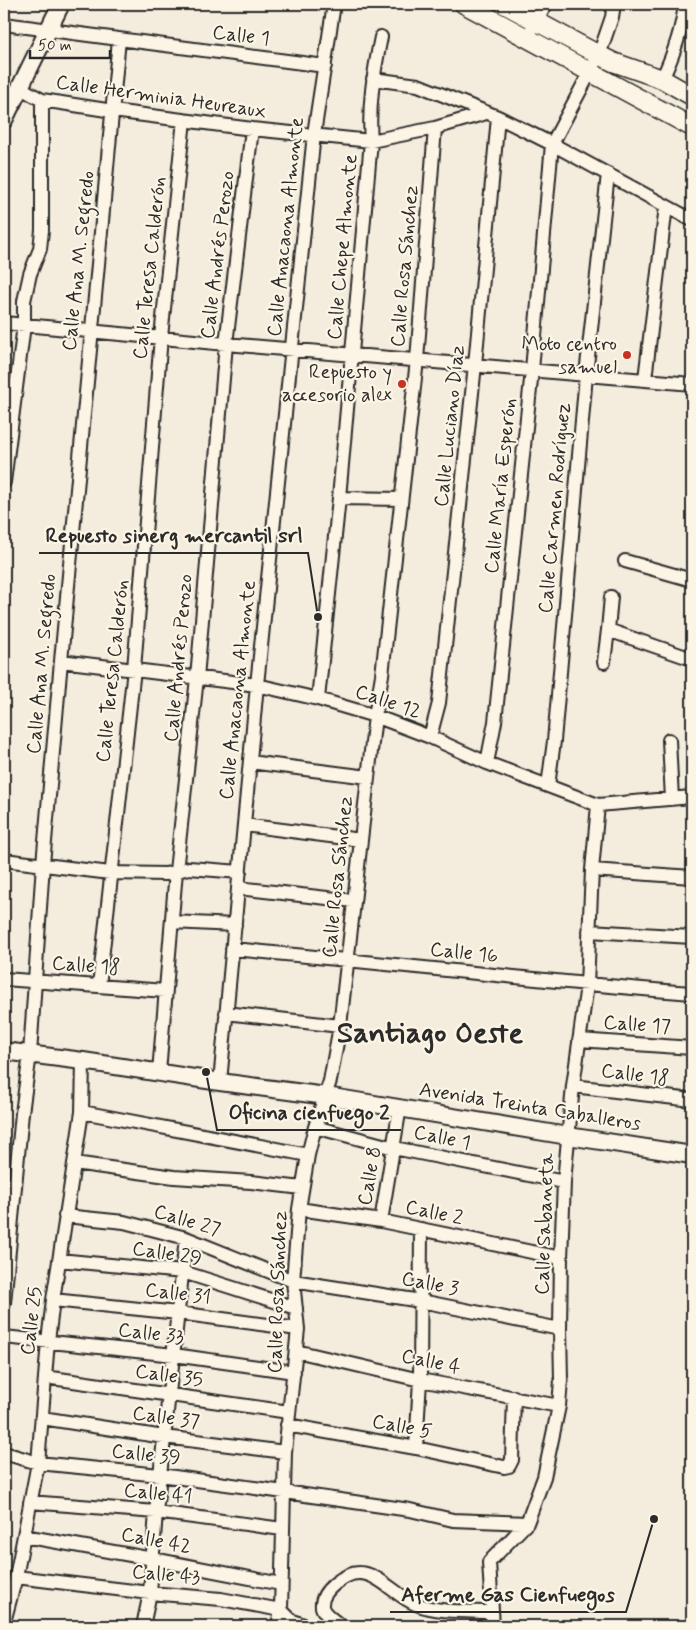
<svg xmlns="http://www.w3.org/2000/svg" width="696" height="1630" font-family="Mynerve,sans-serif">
	<rect width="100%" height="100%" fill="#f4edde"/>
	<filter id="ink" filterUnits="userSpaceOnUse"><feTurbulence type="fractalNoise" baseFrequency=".02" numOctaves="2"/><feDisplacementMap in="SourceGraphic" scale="10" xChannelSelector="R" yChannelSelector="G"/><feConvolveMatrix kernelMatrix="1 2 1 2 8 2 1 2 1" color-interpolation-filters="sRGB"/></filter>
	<g filter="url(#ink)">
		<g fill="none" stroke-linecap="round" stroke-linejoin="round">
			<!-- minor casing -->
			<g stroke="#2b2b2b" stroke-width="16">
				<path id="minor" d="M 4,24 L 325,66
					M 527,38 L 546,4
					M 373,79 L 418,85 L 498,117 L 552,144 L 692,220
					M 662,79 C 674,54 682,31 685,4
					M 19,87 L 42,100 L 113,111 L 252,129 L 371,141 L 435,128 L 486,113
					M 4,323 L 226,344 L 692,384
					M 645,379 L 666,206
					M 4,482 L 24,325 L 24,301 L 30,274 L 40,249 L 42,230 L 42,100
					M 339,498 L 401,499
					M 625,561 L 692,580
					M 611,597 L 608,630 L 692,659
					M 61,661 L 257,685 L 318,699 L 375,716 L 430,737 L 487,763 L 598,805 L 692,797
					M 604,662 L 608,630
					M 318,699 L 339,498 L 371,141 C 368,105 374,71 381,37
					M 430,737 L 439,703 L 475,365 L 498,117
					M 669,740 L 672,799
					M 250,762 L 368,777
					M 487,763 L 495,722 L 532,370 L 552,144 L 599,55 L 612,17 L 614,4
					M 548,786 L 554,741 L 586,375 L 608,174
					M 244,825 L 361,840
					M 4,860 L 110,873 L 166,874 L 189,868 L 240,872
					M 592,870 L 692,877
					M 238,888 L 354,901
					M 172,922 L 235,925
					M 589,931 L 692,937
					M 232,949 C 386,963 539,981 692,993
					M 4,979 L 165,991
					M 99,986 L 134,669 L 161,337 L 184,120
					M 226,1013 L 340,1026
					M 579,1040 L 692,1048
					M 159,1072 L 176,871 L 197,678 L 226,344 L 252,129
					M 220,1082 L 257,685 L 314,134 L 334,4
					M 573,1086 L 692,1100
					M 82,1112 L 308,1155
					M 315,1127 L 394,1148 L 564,1182
					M 74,1163 L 174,1177 L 251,1182 L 302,1188
					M 299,1209 L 381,1221 L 561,1258
					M 65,1216 L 124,1222 L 186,1238 L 293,1281 L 421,1301 L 560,1329
					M 381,1221 L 400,1107
					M 59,1260 L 183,1272 L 296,1308
					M 53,1300 L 178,1313 L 298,1329
					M 4,1303 L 22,1113 L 30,1054 L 43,864 L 61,661 L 119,39
					M 4,1337 L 174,1355 L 294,1372
					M 296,1351 L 420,1380 L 559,1406
					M 45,1377 L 289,1412
					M 42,1418 L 164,1437 L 285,1452
					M 287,1425 L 416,1448 L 504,1467 L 509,1466 L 512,1460 L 514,1397
					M 416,1448 L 420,1380 L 421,1229
					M 4,1453 L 38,1463 L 160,1475 L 284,1492 L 410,1510 L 453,1520 L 527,1523
					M 30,1502 L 156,1512 L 282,1529
					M 24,1536 L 153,1559 L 281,1584
					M 16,1577 L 150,1593 L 221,1599 L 281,1610 L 291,1620 L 306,1626
					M 4,1622 L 16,1577 L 38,1463 L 48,1341 L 53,1300 L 82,1112 L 83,1061
					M 143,1626 L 150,1593 L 156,1512 L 186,1238
					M 278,1626 L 281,1610 L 285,1452 L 298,1329 L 293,1281 L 299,1209 L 308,1155 L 315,1127 L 330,1081 L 340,1026 L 375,716 L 382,675 L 417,360 L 435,128
					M 341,1626 C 335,1621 324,1615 322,1607 C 320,1591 345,1573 359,1573 C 379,1573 397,1597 416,1604 C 439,1613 468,1611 492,1612
					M 493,1626 L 489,1562 L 527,1523 L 544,1477 L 559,1406 L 561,1380 L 560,1329 L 561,1258 L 564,1182 L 573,1086 L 587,985 L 592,870 L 598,805"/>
			</g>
			<!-- tertiary casing -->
			<g stroke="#2b2b2b" stroke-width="20">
				<path id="tertiary" d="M 4,120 L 61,4
					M 4,1051 L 83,1061 L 220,1082 L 326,1096 L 568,1136 L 692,1155"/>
			</g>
			<!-- secondary casing -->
			<g stroke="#2b2b2b" stroke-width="21">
				<path id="secondary" d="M 464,4 L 692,127
					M 504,4 L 599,55 L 613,62 L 662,79 L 692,96"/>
			</g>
			<!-- minor -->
			<use href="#minor" stroke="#fcf5e5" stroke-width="12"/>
			<!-- tertiary -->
			<use href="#tertiary" stroke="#fcf5e5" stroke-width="16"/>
			<!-- secondary -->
			<use href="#secondary" stroke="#fcf5e5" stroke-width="18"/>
		</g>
	</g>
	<!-- markers -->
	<g fill="#c8321e" stroke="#fcf5e5" stroke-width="2">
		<circle cx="627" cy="355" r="5"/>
		<circle cx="402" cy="384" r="5"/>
	</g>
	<g text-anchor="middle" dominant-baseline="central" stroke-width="4.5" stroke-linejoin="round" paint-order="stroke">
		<!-- street labels -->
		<g font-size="20" fill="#2b2b2b" stroke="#fcf5e5">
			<text transform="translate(241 36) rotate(7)">Calle 1</text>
			<text transform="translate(161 97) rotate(8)">Calle Herminia Heureaux</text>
			<text transform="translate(286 227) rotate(-84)">Calle Anacaona Almonte</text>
			<text transform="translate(343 247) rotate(-85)">Calle Chepe Almonte</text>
			<text transform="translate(218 255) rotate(-83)">Calle Andrés Perozo</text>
			<text transform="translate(79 261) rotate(-84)">Calle Ana M. Segredo</text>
			<text transform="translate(405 266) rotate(-85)">Calle Rosa Sánchez</text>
			<text transform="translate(150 268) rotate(-84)">Calle Teresa Calderón</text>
			<text transform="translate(450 426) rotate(-84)">Calle Luciano Díaz</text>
			<text transform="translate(501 486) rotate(-84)">Calle María Esperón</text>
			<text transform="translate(555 508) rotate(-85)">Calle Carmen Rodríguez</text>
			<text transform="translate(179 658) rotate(-85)">Calle Andrés Perozo</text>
			<text transform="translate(42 664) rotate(-85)">Calle Ana M. Segredo</text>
			<text transform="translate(113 671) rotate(-84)">Calle Teresa Calderón</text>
			<text transform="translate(238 690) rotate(-84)">Calle Anacaona Almonte</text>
			<text transform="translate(388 702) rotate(19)">Calle 12</text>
			<text transform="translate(338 877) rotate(-84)">Calle Rosa Sánchez</text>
			<text transform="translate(464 953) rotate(6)">Calle 16</text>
			<text transform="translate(86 966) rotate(4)">Calle 18</text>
			<text transform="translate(637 1025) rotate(4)">Calle 17</text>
			<text transform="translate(635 1075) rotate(7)">Calle 18</text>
			<text transform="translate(530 1107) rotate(9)">Avenida Treinta Caballeros</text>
			<text transform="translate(442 1138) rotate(12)">Calle 1</text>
			<text transform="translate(370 1176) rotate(-80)">Calle 8</text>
			<text transform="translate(434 1213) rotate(12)">Calle 2</text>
			<text transform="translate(187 1221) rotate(17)">Calle 27</text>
			<text transform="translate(545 1224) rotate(-88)">Calle Sabaneta</text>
			<text transform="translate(167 1254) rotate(9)">Calle 29</text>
			<text transform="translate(430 1284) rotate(11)">Calle 3</text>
			<text transform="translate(278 1292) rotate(-88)">Calle Rosa Sánchez</text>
			<text transform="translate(178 1294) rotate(7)">Calle 31</text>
			<text transform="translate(32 1321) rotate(-83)">Calle 25</text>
			<text transform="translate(151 1334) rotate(7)">Calle 33</text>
			<text transform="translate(431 1362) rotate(12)">Calle 4</text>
			<text transform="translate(169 1376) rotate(8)">Calle 35</text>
			<text transform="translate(166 1418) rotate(8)">Calle 37</text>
			<text transform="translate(402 1427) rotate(11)">Calle 5</text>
			<text transform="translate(146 1455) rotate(6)">Calle 39</text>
			<text transform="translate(158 1494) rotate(6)">Calle 41</text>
			<text transform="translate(156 1541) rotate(11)">Calle 42</text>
			<text transform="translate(166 1575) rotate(5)">Calle 43</text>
		</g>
		<!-- poi labels -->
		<g font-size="20" fill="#2b2b2b" stroke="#fcf5e5" text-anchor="end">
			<text x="617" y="344">Moto centro<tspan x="617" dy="23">samuel</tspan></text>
			<text x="392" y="372">Repuesto y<tspan x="392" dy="23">accesorio alex</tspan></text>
		</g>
		<!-- town labels -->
		<g font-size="30" font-weight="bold" fill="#2b2b2b" stroke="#fcf5e5">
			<text x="430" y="1033">Santiago Oeste</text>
		</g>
	</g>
	<!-- callouts -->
	<path fill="none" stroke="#2b2b2b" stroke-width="2" d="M318 617L308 553H39M206 1072L217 1130H401M654 1519L626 1612H390"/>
	<g fill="#2b2b2b" stroke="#fcf5e5" stroke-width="2">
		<circle cx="318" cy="617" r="5"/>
		<circle cx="206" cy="1072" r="5"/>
		<circle cx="654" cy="1519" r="5"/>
	</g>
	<g font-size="21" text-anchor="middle" font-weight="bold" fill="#2b2b2b" stroke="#fcf5e5" stroke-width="4.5" stroke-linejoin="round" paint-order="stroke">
		<text x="174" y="542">Repuesto sinerg mercantil srl</text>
		<text x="309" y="1119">Oficina cienfuego 2</text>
		<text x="508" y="1601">Aferme Gas Cienfuegos</text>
	</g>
	<!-- margin -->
	<rect width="696" height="1630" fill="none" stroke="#fcf5e5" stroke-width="20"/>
	<rect x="10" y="10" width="676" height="1610" fill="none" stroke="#2b2b2b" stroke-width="2" filter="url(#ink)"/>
	<!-- scale -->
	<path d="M30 50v8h80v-8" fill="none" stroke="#2b2b2b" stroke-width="2.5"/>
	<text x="38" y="50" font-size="15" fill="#2b2b2b" stroke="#fcf5e5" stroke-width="4" paint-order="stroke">50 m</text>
</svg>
